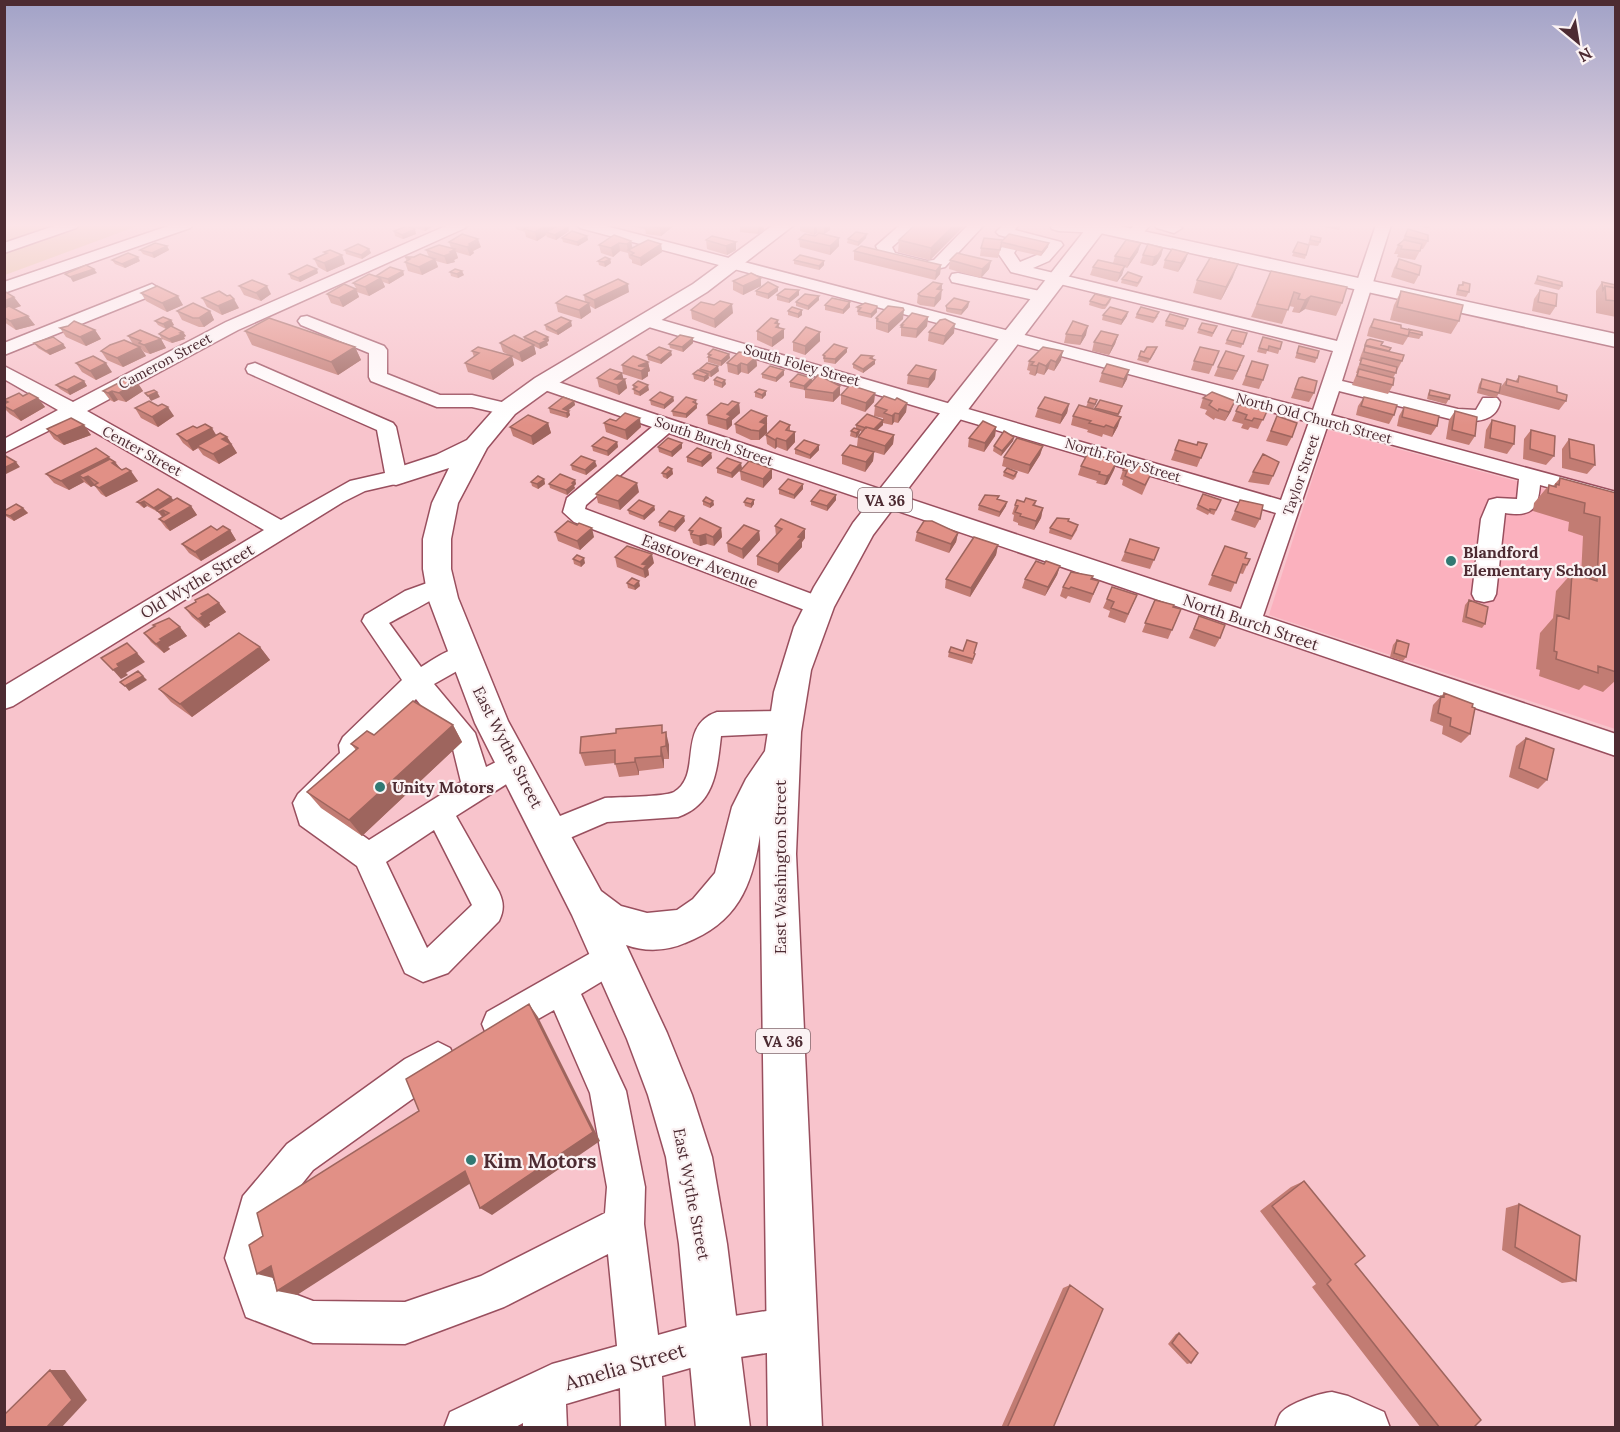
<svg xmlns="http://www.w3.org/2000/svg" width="1620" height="1432" font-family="Lora,serif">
	<rect width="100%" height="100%" fill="#f8c4cc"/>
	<!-- built -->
	<path fill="#fbb1be" d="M 1328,430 L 1615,508 L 1615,729 L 1269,615 Z"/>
	<!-- green -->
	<path fill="#e0bb94" d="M 5,225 L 140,225 L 5,275 Z"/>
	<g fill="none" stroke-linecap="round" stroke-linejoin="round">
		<!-- minor casing -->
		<g stroke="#994f5e" stroke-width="3">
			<path id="minor" d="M 57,225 L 79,225 L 76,228 L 4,253 L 4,243 Z
				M 171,225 L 193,225 L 190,228 L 4,293 L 4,282 Z
				M 448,225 L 468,225 L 465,228 L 238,330 L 87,411 L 281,520 L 350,481 L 385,473 L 377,430 L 248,373 L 246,369 L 248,365 L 255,363 L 393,423 L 396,427 L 407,477 L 404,482 L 365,491 L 343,502 L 13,706 L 4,709 L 4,686 L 264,530 L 72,419 L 4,453 L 4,439 L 58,410 L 4,379 L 4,366 L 73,402 L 226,322 Z
				M 577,225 L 602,225 L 1313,410 L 1333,351 L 1011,272 L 998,253 L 1003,245 L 1015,245 L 1017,248 L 1014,253 L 1020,262 L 1037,255 L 1044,247 L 999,235 L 996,232 L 1003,225 L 1018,225 L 1015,230 L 1061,242 L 1063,245 L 1049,261 L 1033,268 L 1337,341 L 1376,225 L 1391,225 L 1342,381 L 1458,409 L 1476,410 L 1483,398 L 1497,398 L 1500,402 C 1496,422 1475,422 1458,421 L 1339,391 L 1331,415 L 1616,492 L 1616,506 L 1540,485 C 1538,510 1531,517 1505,513 L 1496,594 L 1493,600 L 1484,602 L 1475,600 L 1472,594 L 1481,519 L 1489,500 L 1497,498 L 1517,499 L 1519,479 L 1327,427 L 1263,616 L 1616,734 L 1616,756 L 669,433 L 586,505 L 585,509 L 828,600 L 831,606 L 828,612 L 819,615 L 810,612 L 574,522 L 563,512 L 567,498 L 652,427 L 536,387 L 533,383 L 536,379 L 543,377 L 1241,609 L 1276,513 L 642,325 L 639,321 L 642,317 L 648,316 L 1281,500 L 1309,422 L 580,228 Z
				M 900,225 L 917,225 L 892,247 L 895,253 L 927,261 L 934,260 L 968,225 L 984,225 L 945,267 L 927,271 L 882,259 L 876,246 Z
				M 1134,225 L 1150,225 L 1139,238 L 1134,240 L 1126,235 Z
				M 1154,225 L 1179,225 L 1182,228 L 1174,233 L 1157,228 Z
				M 958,273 L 1049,293 L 1051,297 L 1049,301 L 1043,302 L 952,282 L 950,278 L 952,274 Z
				M 152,284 L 160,289 L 158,293 L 4,355 L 4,343 Z
				M 307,316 L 384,346 L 387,350 L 387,374 L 440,395 L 472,395 L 514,405 L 517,409 L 514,413 L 507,415 L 472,407 L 437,407 L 371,381 L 369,377 L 369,353 L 301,325 L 298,321 L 301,317 Z
				M 441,578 L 449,580 L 453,586 C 449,592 400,617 389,623 L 421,667 C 436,658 455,643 473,648 L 477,655 L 473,662 L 434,684 L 475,733 L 486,767 L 514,753 L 524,757 L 528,765 L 524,773 L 456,816 L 499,892 C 504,903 504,910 499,921 L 448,973 L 423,982 L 405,973 L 357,866 L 300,825 L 293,803 L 298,794 L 340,753 L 339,745 L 343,737 L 402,680 L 362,621 L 365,615 L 405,591 ZM 416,699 L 452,745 L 461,782 L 369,840 L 323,807 L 364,765 L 368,757 L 367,748 ZM 434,830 L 472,905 L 427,948 L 386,862 Z
				M 786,711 L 796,714 L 800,722 L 796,730 L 786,733 L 721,736 C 717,770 715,804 678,817 L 607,822 L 551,846 L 540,842 L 536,833 L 540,824 L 605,798 C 619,797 664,797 674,792 C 703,775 676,726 717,712 Z
				M 612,941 L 624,946 L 628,957 L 624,968 L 581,994 L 626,1091 L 645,1187 L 644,1224 L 658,1335 L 715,1319 L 792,1307 L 807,1313 L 813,1328 L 807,1343 L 792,1349 L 715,1361 L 662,1376 L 665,1428 L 621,1428 L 620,1388 L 566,1404 L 567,1428 L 523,1428 L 523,1423 L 514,1428 L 444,1428 L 450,1412 L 552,1364 L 617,1346 L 608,1254 L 504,1307 L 405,1344 L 313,1343 L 246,1317 L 225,1258 L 243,1196 L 287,1144 L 405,1059 L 438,1042 L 450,1048 L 456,1060 L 450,1072 L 313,1170 L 274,1219 L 265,1258 L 276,1287 L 313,1301 L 405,1302 L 481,1276 L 605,1213 L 607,1187 L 590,1093 L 554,1010 L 499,1041 L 487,1036 L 482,1024 L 487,1012 Z
				M 1332,1392 L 1348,1396 L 1384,1412 L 1390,1428 L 1275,1428 C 1277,1423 1278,1417 1281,1413 C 1289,1403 1320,1393 1332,1392 Z"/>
		</g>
		<!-- major casing -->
		<g stroke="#994f5e" stroke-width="3">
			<path id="major" d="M 1050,225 L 1115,225 L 1616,334 L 1616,347 L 1100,233 L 1059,231 L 1052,229 Z"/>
		</g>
		<!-- highway casing -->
		<g stroke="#994f5e" stroke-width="3">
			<path id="highway" d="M 773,225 L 794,225 L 707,292 L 551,388 L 515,414 L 487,448 L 458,503 L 451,539 L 451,569 L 458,598 L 508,721 L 601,891 L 621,906 L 647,913 L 677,910 L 693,899 L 715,873 L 732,807 L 746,779 L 765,751 L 774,692 L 794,627 L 814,587 L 853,523 L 1089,225 L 1108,225 L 873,535 L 834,607 L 811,670 L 801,732 L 796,854 L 822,1428 L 768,1428 L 760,835 C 752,887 737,923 685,943 C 667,951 645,952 626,945 L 667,1033 L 692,1095 L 712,1157 L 727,1244 L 750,1428 L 696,1428 L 679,1244 L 666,1157 L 648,1095 L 627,1039 L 572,915 L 475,723 L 428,598 L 423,569 L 423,539 L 432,503 L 449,468 L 396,485 L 387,483 L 383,477 L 387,471 L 436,455 L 467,440 L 499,404 L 535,378 L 693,284 Z"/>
		</g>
		<!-- minor -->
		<use href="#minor" fill="#fff" fill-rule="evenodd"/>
		<!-- major -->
		<use href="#major" fill="#fff" fill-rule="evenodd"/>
		<!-- highway -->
		<use href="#highway" fill="#fff" fill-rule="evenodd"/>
	</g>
	<!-- wall -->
	<path fill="#c27c73" d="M 409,225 L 435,225 L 425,231 L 410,226 Z
		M 515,225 L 558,225 L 569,231 L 556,240 L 547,237 L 546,235 L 537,241 L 526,237 L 525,232 L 516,229 Z
		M 625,225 L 675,225 L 661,236 L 646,234 L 645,229 Z
		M 740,225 L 763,225 L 764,230 L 758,234 L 740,232 Z
		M 800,225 L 830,225 L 830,230 L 824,234 L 839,238 L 839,246 L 830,255 L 800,247 L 799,239 L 815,236 L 819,233 L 817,233 L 814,235 L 800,231 Z
		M 965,225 L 930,260 L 898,252 L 899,240 Z
		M 1314,225 L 1341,225 L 1339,230 Z
		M 1409,225 L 1430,225 L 1429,228 Z
		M 1408,229 L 1428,241 L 1423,249 L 1421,249 L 1415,260 L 1397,257 L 1398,254 L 1394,254 L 1398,245 L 1402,242 Z
		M 394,231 L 416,234 L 403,239 L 395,236 Z
		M 587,236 L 588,240 L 578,246 L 563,242 L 562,238 Z
		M 1311,236 L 1320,242 L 1318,246 L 1309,245 L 1305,259 L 1292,256 L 1298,242 L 1308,244 Z
		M 866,238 L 858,246 L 847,243 L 848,239 Z
		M 706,240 L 736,242 L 736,250 L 727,255 L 707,249 Z
		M 631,241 L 632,248 L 661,244 L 662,252 L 641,266 L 632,263 L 632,260 L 629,258 L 628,253 L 620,251 L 613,257 L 601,253 L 599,245 Z
		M 449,242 L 481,247 L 473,251 L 474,253 L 470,256 L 456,252 L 458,258 L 454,260 L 455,262 L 447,264 L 436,261 L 438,267 L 422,275 L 408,271 L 405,262 L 407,262 L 405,257 L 429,257 L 426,250 L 451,248 Z
		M 1002,242 L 1048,247 L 1041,256 L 1001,247 L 998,258 L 980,256 L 981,248 Z
		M 167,246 L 169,250 L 154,258 L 143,254 L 140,250 Z
		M 1163,248 L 1161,256 L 1156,264 L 1152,266 L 1140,263 L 1143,255 Z
		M 369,249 L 371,253 L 362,259 L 346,254 L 345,250 Z
		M 854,251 L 941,265 L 940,274 L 935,280 L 854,260 Z
		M 324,252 L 345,264 L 327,272 L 318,267 L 314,259 L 325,254 Z
		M 1138,252 L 1127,268 L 1124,267 L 1122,275 L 1117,282 L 1090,275 L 1093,267 L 1113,263 L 1115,256 Z
		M 1188,253 L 1185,261 L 1178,272 L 1163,268 L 1165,260 Z
		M 610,259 L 611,263 L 605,267 L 599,265 L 598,261 Z
		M 1399,259 L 1419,275 L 1414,284 L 1391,277 L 1394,268 Z
		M 112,260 L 140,261 L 125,268 L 115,264 Z
		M 794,260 L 824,265 L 819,270 L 794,264 Z
		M 950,260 L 991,261 L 989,269 L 981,278 L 949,269 Z
		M 403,271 L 404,275 L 389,284 L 383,282 L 385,287 L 369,296 L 357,292 L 359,297 L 343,307 L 331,303 L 327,294 L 356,288 L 353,283 L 376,276 Z
		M 1271,271 L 1342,303 L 1336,316 L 1305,309 L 1299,313 L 1292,312 L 1294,307 L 1289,306 L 1282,324 L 1251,317 Z
		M 450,272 L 464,275 L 458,278 L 451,276 Z
		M 318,273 L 300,282 L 291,279 L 289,274 Z
		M 1538,276 L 1562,286 L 1559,290 L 1534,284 Z
		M 1142,277 L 1141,281 L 1137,287 L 1121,283 L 1122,279 Z
		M 1233,277 L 1221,300 L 1193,293 L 1197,280 Z
		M 761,278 L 761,286 L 743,295 L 733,290 L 733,281 Z
		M 1463,282 L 1469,292 L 1466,297 L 1456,295 L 1457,289 L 1459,285 L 1461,285 Z
		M 1602,282 L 1616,285 L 1616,317 L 1596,313 L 1596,291 Z
		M 942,284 L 941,299 L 934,307 L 920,305 L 917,303 L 918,294 Z
		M 239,286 L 271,294 L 261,301 L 244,295 Z
		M 778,287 L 778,291 L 768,299 L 756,295 L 756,291 Z
		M 1540,290 L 1556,306 L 1550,315 L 1532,311 L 1534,299 Z
		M 4,291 L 21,306 L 13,309 L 35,325 L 16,330 L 4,322 Z
		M 1401,291 L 1459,321 L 1451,334 L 1390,320 L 1394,305 Z
		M 629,292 L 595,309 L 590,306 L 591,312 L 581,319 L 558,312 L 556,303 L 585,302 L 584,295 Z
		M 141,293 L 183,305 L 167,312 L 146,301 Z
		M 777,295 L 799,295 L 789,303 L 777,300 Z
		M 819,296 L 819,300 L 808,310 L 796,306 L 796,302 Z
		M 202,298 L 239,308 L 222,315 L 207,307 Z
		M 1111,298 L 1110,302 L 1105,309 L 1102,309 L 1089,305 L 1090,301 Z
		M 969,302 L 968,307 L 961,315 L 947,312 L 946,311 L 946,306 Z
		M 714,305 L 733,313 L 715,328 L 692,319 L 691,310 Z
		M 825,305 L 850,307 L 843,314 L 825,310 Z
		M 857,307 L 877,312 L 871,318 L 858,315 Z
		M 802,310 L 802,315 L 798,318 L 788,315 L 788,311 Z
		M 177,311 L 210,311 L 214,320 L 204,327 L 199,327 L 182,320 Z
		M 1137,314 L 1158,316 L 1153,323 L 1135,318 Z
		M 1103,315 L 1127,316 L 1121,325 L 1102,320 Z
		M 928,317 L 927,326 L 916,338 L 901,336 L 901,325 Z
		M 876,318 L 903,319 L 888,333 L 876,329 Z
		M 1374,319 L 1422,335 L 1419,339 L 1408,337 L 1403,345 L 1367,336 L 1369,328 Z
		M 171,320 L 174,325 L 166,329 L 158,325 L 155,321 Z
		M 1166,321 L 1187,323 L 1183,330 L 1165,326 Z
		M 778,324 L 784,338 L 772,347 L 757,340 L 757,331 Z
		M 545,325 L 572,326 L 558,335 L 546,330 Z
		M 68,326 L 95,330 L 101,339 L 86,346 L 66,337 L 60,328 Z
		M 1217,326 L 1212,337 L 1197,333 L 1199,329 Z
		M 245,331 L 355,347 L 361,360 L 338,375 L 252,345 Z
		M 183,332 L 186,336 L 184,337 L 185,339 L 172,343 L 162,339 L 159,334 Z
		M 820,332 L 820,341 L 805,355 L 793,351 L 793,342 Z
		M 929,332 L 954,333 L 943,345 L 928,341 Z
		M 1247,333 L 1241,348 L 1225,344 L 1227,340 Z
		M 1066,334 L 1086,335 L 1080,345 L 1064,343 Z
		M 1118,335 L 1115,344 L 1109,355 L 1092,351 L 1094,342 Z
		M 128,336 L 161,339 L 166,348 L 150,354 L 144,352 L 141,348 L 146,356 L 123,367 L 107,360 L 101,351 L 133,344 Z
		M 524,337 L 548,337 L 549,341 L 547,342 L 548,345 L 540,349 L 534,346 L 536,354 L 522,362 L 512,357 L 514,365 L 493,380 L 468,372 L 465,363 L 474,357 L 472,351 L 509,355 L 503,352 L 500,343 L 524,340 Z
		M 1263,337 L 1282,342 L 1278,354 L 1267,351 L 1266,354 L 1257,352 Z
		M 1367,340 L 1381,345 L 1402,361 L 1393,378 L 1393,385 L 1388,394 L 1352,385 L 1357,373 L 1356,373 L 1358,367 L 1361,361 L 1359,361 L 1361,355 Z
		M 34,343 L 63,344 L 66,348 L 50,355 L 38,348 Z
		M 693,343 L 683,352 L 670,348 L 669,344 Z
		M 1299,346 L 1317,358 L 1315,363 L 1295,358 Z
		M 847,348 L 847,352 L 835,364 L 824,362 L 823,355 Z
		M 1219,351 L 1209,374 L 1191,370 L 1194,361 Z
		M 1144,352 L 1155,352 L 1148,363 L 1137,360 L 1139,356 Z
		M 708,354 L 729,354 L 730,358 L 721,366 L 708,362 Z
		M 753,354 L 754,356 L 756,357 L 757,366 L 748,374 L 741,372 L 738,375 L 728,372 L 727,363 Z
		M 647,355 L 672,355 L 661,364 L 648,360 Z
		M 873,356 L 873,359 L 875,364 L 863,373 L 853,368 L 853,364 Z
		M 1061,360 L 1054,371 L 1048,369 L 1044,375 L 1037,373 L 1035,376 L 1029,374 L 1030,371 L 1027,370 L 1029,361 Z
		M 1252,361 L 1263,380 L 1259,389 L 1242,385 Z
		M 648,362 L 650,371 L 648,372 L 648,376 L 642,380 L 623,374 L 622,365 Z
		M 76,363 L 112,372 L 96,380 L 82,372 Z
		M 1241,365 L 1233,380 L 1214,376 L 1218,367 Z
		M 700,369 L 719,371 L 711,377 L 708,376 L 709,378 L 704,382 L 694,379 L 693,374 L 700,371 Z
		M 784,370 L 784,375 L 776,382 L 762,378 L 762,374 Z
		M 936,370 L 935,379 L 928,388 L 907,384 L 908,375 Z
		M 622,373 L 623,379 L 625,379 L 627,388 L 619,395 L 599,387 L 597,378 Z
		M 1102,373 L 1127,379 L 1122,388 L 1099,382 Z
		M 1519,376 L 1557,392 L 1566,401 L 1559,410 L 1499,394 L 1500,388 L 1507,379 L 1515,382 Z
		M 1299,378 L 1314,393 L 1309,402 L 1291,398 Z
		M 1482,379 L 1499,393 L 1496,398 L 1477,393 L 1479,384 Z
		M 714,380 L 726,384 L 722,388 L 714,385 Z
		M 84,381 L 87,386 L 70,395 L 60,389 L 56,385 Z
		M 812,381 L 840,395 L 833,402 L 805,398 L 805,390 L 790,387 L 790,382 Z
		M 137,382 L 143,391 L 126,402 L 118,400 L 114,402 L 110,400 L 103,391 Z
		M 633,385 L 649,390 L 640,396 L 634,394 Z
		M 1430,390 L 1449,399 L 1446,404 L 1427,399 L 1428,394 Z
		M 755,392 L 766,395 L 762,399 L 755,397 Z
		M 1212,392 L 1231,411 L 1225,421 L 1215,418 L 1214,420 L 1205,414 L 1207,410 L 1200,408 L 1203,398 Z
		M 875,393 L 874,402 L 865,412 L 841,404 L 841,395 Z
		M 23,396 L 38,398 L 45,407 L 21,421 L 10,414 L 4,408 L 4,397 L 6,399 Z
		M 673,397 L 674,401 L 664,409 L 651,405 L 650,400 Z
		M 1364,397 L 1394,415 L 1389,424 L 1356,415 L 1358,406 Z
		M 574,401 L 575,405 L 568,410 L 570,415 L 567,418 L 550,413 L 549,408 Z
		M 1088,402 L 1096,404 L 1093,409 L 1086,407 Z
		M 696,403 L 697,404 L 697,408 L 686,418 L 673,416 L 672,411 Z
		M 739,403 L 740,413 L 732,420 L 732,425 L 727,430 L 708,424 L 707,415 L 728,405 Z
		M 907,403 L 906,412 L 898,423 L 894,422 L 892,425 L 883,423 L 883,425 L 877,430 L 894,435 L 893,444 L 884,455 L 874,452 L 873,461 L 865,472 L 842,464 L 842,455 L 857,446 L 858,437 L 862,432 L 860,431 L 859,434 L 856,438 L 850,436 L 851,431 L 856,428 L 856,425 L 883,420 L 883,418 L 874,416 L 875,406 Z
		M 1069,404 L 1067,413 L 1060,424 L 1035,417 L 1038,408 Z
		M 1239,405 L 1267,411 L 1258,429 L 1250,427 L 1248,430 L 1241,428 L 1243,424 L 1232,421 Z
		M 1404,407 L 1437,426 L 1431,435 L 1397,426 L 1399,416 Z
		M 135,408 L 174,416 L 158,427 L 141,418 Z
		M 1095,408 L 1121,411 L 1118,416 L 1118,426 L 1112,437 L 1103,434 L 1102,437 L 1087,432 L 1088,430 L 1071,425 L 1073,416 L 1095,410 Z
		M 1455,411 L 1475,436 L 1469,445 L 1446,439 L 1449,420 Z
		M 1277,416 L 1292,437 L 1287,446 L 1266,441 Z
		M 1492,420 L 1514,444 L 1507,454 L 1484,448 L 1486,430 Z
		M 616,421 L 641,427 L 627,440 L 606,432 L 604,423 Z
		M 548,423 L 551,433 L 533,445 L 513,436 L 510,427 Z
		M 735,424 L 767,425 L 766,426 L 767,433 L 759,440 L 751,440 L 736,433 Z
		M 84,425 L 91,435 L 64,445 L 54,439 L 47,429 Z
		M 790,425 L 790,431 L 795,442 L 787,451 L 777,447 L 775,449 L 767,444 L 766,435 Z
		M 996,427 L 995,436 L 984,452 L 968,447 L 969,438 Z
		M 197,428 L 216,435 L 227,437 L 237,453 L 219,464 L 203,455 L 198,448 L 193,451 L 183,443 L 177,434 Z
		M 1531,430 L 1554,456 L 1546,465 L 1523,459 L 1524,439 Z
		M 1014,437 L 1013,441 L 1001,456 L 993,451 L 994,446 Z
		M 1569,439 L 1595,465 L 1587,474 L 1562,468 L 1562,449 Z
		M 617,442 L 618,447 L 608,456 L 593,451 L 592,446 Z
		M 1207,444 L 1197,467 L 1171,460 L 1175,450 Z
		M 819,445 L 819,450 L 810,459 L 795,454 L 795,449 Z
		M 1043,446 L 1040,455 L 1028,474 L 1002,466 L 1004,457 Z
		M 658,447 L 682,448 L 672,457 L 659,452 Z
		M 711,453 L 712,458 L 702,467 L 687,462 L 687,457 Z
		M 111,459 L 115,462 L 121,469 L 138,481 L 106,497 L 101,494 L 94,485 L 91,487 L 84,482 L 69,490 L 54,483 L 46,474 Z
		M 1117,461 L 1114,470 L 1107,484 L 1104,485 L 1096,483 L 1097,481 L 1078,475 L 1081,466 Z
		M 1279,462 L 1269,485 L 1248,482 L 1253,472 Z
		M 571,465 L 597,466 L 586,475 L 572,470 Z
		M 717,468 L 742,468 L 732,478 L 717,473 Z
		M 672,469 L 673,474 L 667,479 L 663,477 L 662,473 Z
		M 772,469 L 772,478 L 763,488 L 741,480 L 740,471 Z
		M 1123,470 L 1152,472 L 1142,495 L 1122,485 L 1123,480 L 1120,479 Z
		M 1004,472 L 1017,472 L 1016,477 L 1013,480 L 1003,476 Z
		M 1560,478 L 1616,493 L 1616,680 L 1603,692 L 1584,685 L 1579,690 L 1539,676 L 1540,670 L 1536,669 L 1540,633 L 1553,618 L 1556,591 L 1572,573 L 1581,576 L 1583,536 L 1568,531 L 1569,522 L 1533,511 L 1534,503 L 1549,485 L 1553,486 Z
		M 544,479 L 545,484 L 538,489 L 532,486 L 531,482 Z
		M 575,480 L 576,484 L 574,486 L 575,488 L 567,495 L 550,488 L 549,484 Z
		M 779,489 L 803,489 L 794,499 L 779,494 Z
		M 639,492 L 620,510 L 598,503 L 596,494 Z
		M 1203,494 L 1221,500 L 1214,515 L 1209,513 L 1208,515 L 1196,509 Z
		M 836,495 L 836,500 L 827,511 L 811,505 L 811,501 Z
		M 998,499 L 1006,506 L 999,517 L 978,510 L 979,505 Z
		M 173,500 L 191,506 L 197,515 L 170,531 L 166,528 L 159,519 L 162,517 L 158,512 L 147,506 L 144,508 L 141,506 L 137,502 Z
		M 754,500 L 754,504 L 751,508 L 745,506 L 744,502 Z
		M 1240,500 L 1260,519 L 1255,528 L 1231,520 Z
		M 703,501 L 713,501 L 714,505 L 710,508 L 703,505 Z
		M 1036,501 L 1035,506 L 1043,508 L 1041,518 L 1034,530 L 1018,525 L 1018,523 L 1013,521 L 1014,515 L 1012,514 L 1015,505 L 1024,502 Z
		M 654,506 L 655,510 L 644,520 L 629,514 L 628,510 Z
		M 23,508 L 28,513 L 14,521 L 4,515 L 4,511 Z
		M 1069,519 L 1069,522 L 1078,525 L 1077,530 L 1071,540 L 1049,533 L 1050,528 Z
		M 685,521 L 675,532 L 659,526 L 659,522 Z
		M 775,526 L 805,538 L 802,542 L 802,547 L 778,573 L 757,565 L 757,556 L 776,536 Z
		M 721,528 L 722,537 L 714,546 L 707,544 L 700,546 L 693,543 L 692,539 L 691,539 L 689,530 Z
		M 217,530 L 230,530 L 236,540 L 201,561 L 189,553 L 182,544 Z
		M 759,531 L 760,540 L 743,559 L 728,552 L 727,543 Z
		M 555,532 L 594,537 L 580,550 L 558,541 Z
		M 917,532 L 958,533 L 956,542 L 949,553 L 915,541 Z
		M 998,545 L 996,555 L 970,597 L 945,588 L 946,579 Z
		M 1225,546 L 1245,558 L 1247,565 L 1243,574 L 1239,573 L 1231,592 L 1208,585 Z
		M 1159,548 L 1150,569 L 1121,561 L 1125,552 Z
		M 615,557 L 654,563 L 648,569 L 649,575 L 645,578 L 617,567 Z
		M 573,559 L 585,563 L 581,567 L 574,564 Z
		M 1044,564 L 1060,566 L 1057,575 L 1045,596 L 1022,588 L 1025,579 Z
		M 1099,581 L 1090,603 L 1068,596 L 1066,599 L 1060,596 L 1063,587 Z
		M 627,583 L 640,586 L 635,590 L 628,588 Z
		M 1137,595 L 1125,623 L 1108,617 L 1110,611 L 1103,608 L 1107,599 Z
		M 1155,600 L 1181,609 L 1168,639 L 1142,632 Z
		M 1469,600 L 1485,624 L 1482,628 L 1462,622 L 1465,605 Z
		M 219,603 L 226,612 L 209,623 L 210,625 L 205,628 L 192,617 L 185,608 Z
		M 1199,616 L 1220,638 L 1215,647 L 1189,638 Z
		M 180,627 L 187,636 L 168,647 L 170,649 L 164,653 L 151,642 L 144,633 Z
		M 1397,640 L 1406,657 L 1403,661 L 1390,657 L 1393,645 Z
		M 977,643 L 974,653 L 974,658 L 972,664 L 948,657 L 949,652 L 963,651 Z
		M 260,647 L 270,660 L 192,717 L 171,702 L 159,689 Z
		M 1444,693 L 1470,734 L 1461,743 L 1442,734 L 1443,726 L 1430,721 L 1433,705 Z
		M 453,725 L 462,742 L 362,836 L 321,808 L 307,792 L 356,750 L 351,744 Z
		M 663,733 L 669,745 L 669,759 L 664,759 L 664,768 L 639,771 L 639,775 L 619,777 L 615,763 L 585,766 L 580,753 Z
		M 1526,738 L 1547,780 L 1538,789 L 1509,777 L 1516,746 Z
		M 1616,832 L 1616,846 L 1614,846 L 1614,834 Z
		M 1304,1181 L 1355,1264 L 1473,1428 L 1421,1428 L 1312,1287 L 1316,1284 L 1260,1211 L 1291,1187 Z
		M 1519,1204 L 1576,1281 L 1562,1283 L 1502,1250 L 1506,1208 Z
		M 1070,1285 L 1053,1428 L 1001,1428 L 1063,1288 Z
		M 1179,1333 L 1191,1363 L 1187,1364 L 1168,1344 L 1176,1334 Z"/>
	<!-- shaded-wall -->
	<path fill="#9e655e" d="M 423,225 L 435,225 L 425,231 Z
		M 547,225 L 558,225 L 558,228 L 546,232 L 546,235 L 537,241 L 535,232 Z
		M 663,225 L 675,225 L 661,236 L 660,228 Z
		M 759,225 L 763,225 L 764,230 L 758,234 L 758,226 Z
		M 816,225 L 817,225 L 817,233 L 814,235 L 814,227 Z
		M 826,225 L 830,225 L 830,230 L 824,234 L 824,226 Z
		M 954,225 L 965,225 L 930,260 L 931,248 Z
		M 568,227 L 569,231 L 556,240 L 555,235 Z
		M 415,229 L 416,234 L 403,239 L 402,235 Z
		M 867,234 L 866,238 L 858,246 L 858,242 Z
		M 587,236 L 588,240 L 578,246 L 577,242 Z
		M 839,238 L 839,246 L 830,255 L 830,246 Z
		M 478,239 L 481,247 L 473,251 L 474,253 L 470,256 L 467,247 L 469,244 Z
		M 631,241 L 633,250 L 628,250 L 628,253 L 627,244 Z
		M 736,242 L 736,250 L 727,255 L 726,246 Z
		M 619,243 L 620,251 L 613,257 L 611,248 Z
		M 1049,243 L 1048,247 L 1041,256 L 1042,252 Z
		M 1141,243 L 1138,252 L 1127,268 L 1130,259 Z
		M 661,244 L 662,252 L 641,266 L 640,258 Z
		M 167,246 L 169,250 L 154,258 L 152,253 Z
		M 1163,248 L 1161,256 L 1156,264 L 1152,266 L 1154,257 Z
		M 369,249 L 371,253 L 362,259 L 361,255 Z
		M 455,249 L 458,258 L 454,260 L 455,262 L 447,264 L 444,256 Z
		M 1188,253 L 1185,261 L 1178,272 L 1181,263 Z
		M 342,255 L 345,264 L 327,272 L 324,263 Z
		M 138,257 L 140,261 L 125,268 L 122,264 Z
		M 435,259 L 438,267 L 422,275 L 419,267 Z
		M 610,259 L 611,263 L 605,267 L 604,262 Z
		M 824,261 L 824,265 L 819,270 L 819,266 Z
		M 991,261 L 989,269 L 981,278 L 982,269 Z
		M 1238,264 L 1233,277 L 1221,300 L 1226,287 Z
		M 941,265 L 940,274 L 935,280 L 936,271 Z
		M 1125,266 L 1122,275 L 1117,282 L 1120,273 Z
		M 94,269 L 97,273 L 73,282 L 70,277 Z
		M 317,269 L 318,273 L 300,282 L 298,278 Z
		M 403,271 L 404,275 L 389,284 L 388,279 Z
		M 462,271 L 464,275 L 458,278 L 457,274 Z
		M 381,278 L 385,287 L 369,296 L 365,287 Z
		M 761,278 L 761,286 L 743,295 L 743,286 Z
		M 628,284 L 629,292 L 595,309 L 594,300 Z
		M 942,284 L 941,299 L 934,307 L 935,298 L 937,289 Z
		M 267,286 L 271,294 L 261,301 L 256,293 Z
		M 778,287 L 778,291 L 768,299 L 768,294 Z
		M 356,289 L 359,297 L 343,307 L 339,298 Z
		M 799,290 L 799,295 L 789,303 L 789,299 Z
		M 178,296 L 183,305 L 167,312 L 162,303 Z
		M 819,296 L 819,300 L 808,310 L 808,306 Z
		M 1311,296 L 1305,309 L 1299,313 L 1305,300 Z
		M 14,297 L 21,306 L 9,310 L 4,303 L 4,301 Z
		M 234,299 L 239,308 L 222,315 L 218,306 Z
		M 850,302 L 850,307 L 843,314 L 843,310 Z
		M 969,302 L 968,307 L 961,315 L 962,310 Z
		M 589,303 L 591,312 L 581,319 L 579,310 Z
		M 732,304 L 733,313 L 715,328 L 714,319 Z
		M 877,308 L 877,312 L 871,318 L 871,314 Z
		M 802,310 L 802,315 L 798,318 L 798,314 Z
		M 904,310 L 903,319 L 888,333 L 888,324 Z
		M 210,311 L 214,320 L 204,327 L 199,318 Z
		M 1128,312 L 1127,316 L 1121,325 L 1122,320 Z
		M 28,316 L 35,325 L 16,330 L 10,321 Z
		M 928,317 L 927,326 L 916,338 L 917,329 Z
		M 171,320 L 174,325 L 166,329 L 163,324 Z
		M 778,320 L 779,333 L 784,329 L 784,338 L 772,347 L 772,338 L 775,323 Z
		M 571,321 L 572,326 L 558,335 L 556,331 Z
		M 955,324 L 954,333 L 943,345 L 945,336 Z
		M 1088,326 L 1086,335 L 1080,345 L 1082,336 Z
		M 95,330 L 101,339 L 86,346 L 80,337 Z
		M 183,332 L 186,336 L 184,337 L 185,339 L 172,343 L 169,339 Z
		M 820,332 L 820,341 L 805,355 L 805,346 Z
		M 1118,335 L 1115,344 L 1109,355 L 1112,346 Z
		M 548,337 L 549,341 L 547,342 L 548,345 L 540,349 L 539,344 Z
		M 693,338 L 693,343 L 683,352 L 682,347 Z
		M 161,339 L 166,348 L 150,354 L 144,345 Z
		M 63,344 L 66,348 L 50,355 L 46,351 Z
		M 534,345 L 536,354 L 522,362 L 519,353 Z
		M 140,347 L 146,356 L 123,367 L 117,358 Z
		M 355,347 L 361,360 L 338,375 L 331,362 Z
		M 847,348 L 847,352 L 835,364 L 835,359 Z
		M 671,351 L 672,355 L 661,364 L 660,360 Z
		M 1063,351 L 1061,360 L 1054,371 L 1056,362 Z
		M 729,354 L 730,358 L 721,366 L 721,361 Z
		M 753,354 L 754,360 L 756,357 L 757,366 L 748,374 L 747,365 L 752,356 Z
		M 512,356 L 514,365 L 493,380 L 490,371 Z
		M 875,360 L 875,364 L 863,373 L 863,369 Z
		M 1051,360 L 1048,369 L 1044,375 L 1046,366 Z
		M 648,362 L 650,371 L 648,372 L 648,376 L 642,380 L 641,371 L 638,366 Z
		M 106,363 L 112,372 L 96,380 L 90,371 Z
		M 741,363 L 741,372 L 738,375 L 737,366 Z
		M 1039,363 L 1037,373 L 1035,376 L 1037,366 Z
		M 718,366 L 719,371 L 711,377 L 710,372 Z
		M 784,370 L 784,375 L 776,382 L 776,378 Z
		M 936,370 L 935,379 L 928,388 L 929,379 Z
		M 1129,370 L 1127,379 L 1122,388 L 1124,379 Z
		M 622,373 L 624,381 L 625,379 L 627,388 L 619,395 L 615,379 Z
		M 708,374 L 709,378 L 704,382 L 704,377 Z
		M 812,378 L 812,383 L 805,389 L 804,391 L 804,386 Z
		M 725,380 L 726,384 L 722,388 L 722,383 Z
		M 84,381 L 87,386 L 70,395 L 67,390 Z
		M 137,382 L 143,391 L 126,402 L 119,393 Z
		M 648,385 L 649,390 L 640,396 L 639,392 Z
		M 840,386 L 840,395 L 833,402 L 833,393 Z
		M 112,391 L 118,400 L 114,402 L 108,393 Z
		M 766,391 L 766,395 L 762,399 L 762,395 Z
		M 157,392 L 160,397 L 151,401 L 148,396 Z
		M 875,393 L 874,402 L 865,412 L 866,403 Z
		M 673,397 L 674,401 L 664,409 L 664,405 Z
		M 38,398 L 45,407 L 21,421 L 13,411 Z
		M 696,400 L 697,408 L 686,418 L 686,414 Z
		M 574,401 L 575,405 L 565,413 L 563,409 Z
		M 1235,401 L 1231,411 L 1225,421 L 1229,412 Z
		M 739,403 L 740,413 L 732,420 L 732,425 L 727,430 L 726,420 L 727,414 Z
		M 907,403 L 906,412 L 898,423 L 899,414 Z
		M 1069,404 L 1067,413 L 1060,424 L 1062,415 Z
		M 168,407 L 174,416 L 158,427 L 152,417 Z
		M 569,411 L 570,415 L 567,418 L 566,413 Z
		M 895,413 L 894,422 L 892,425 L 892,416 Z
		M 767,416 L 767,433 L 759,440 L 759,431 L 760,422 Z
		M 1121,417 L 1118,426 L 1112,437 L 1114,428 Z
		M 640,418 L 641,427 L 627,440 L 625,430 Z
		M 883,420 L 883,425 L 872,435 L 872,431 Z
		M 548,423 L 551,433 L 533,445 L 531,436 Z
		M 84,425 L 91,435 L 64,445 L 57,436 Z
		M 996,427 L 995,436 L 984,452 L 985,443 Z
		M 212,428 L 218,438 L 197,446 L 198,448 L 193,451 L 187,441 Z
		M 860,430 L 859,434 L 856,438 L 856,433 Z
		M 795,432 L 795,442 L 787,451 L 786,441 Z
		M 894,435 L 893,444 L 884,455 L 885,446 Z
		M 227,437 L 237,453 L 219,464 L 213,454 L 222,439 Z
		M 1014,437 L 1013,441 L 1001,456 L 1002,451 Z
		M 777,438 L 777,447 L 775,449 L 775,440 Z
		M 617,442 L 618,447 L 608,456 L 607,451 Z
		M 682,443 L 682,448 L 672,457 L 671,452 Z
		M 819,445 L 819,450 L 810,459 L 810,455 Z
		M 1043,446 L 1040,455 L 1028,474 L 1030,465 Z
		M 874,452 L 873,461 L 865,472 L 866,462 Z
		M 711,453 L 712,458 L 702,467 L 701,462 Z
		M 109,457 L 113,463 L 115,462 L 122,471 L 88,476 L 95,485 L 91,487 L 83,478 L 79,475 L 84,482 L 69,490 L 61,481 Z
		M 595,461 L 597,466 L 586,475 L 585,470 Z
		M 1117,461 L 1114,470 L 1107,484 L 1104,485 L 1107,476 Z
		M 16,462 L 20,467 L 6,474 L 4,472 L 4,468 Z
		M 741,463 L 742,468 L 732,478 L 731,473 Z
		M 672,469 L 673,474 L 667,479 L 666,474 Z
		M 772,469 L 772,478 L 763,488 L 763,479 Z
		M 131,471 L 138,481 L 106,497 L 99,488 Z
		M 544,479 L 545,484 L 538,489 L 537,484 Z
		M 575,480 L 576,484 L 574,486 L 575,488 L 567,495 L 566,490 Z
		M 637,483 L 639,492 L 620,510 L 618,501 Z
		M 803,484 L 803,489 L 794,499 L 794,495 Z
		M 836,495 L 836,500 L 827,511 L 827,506 Z
		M 171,497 L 175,502 L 157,510 L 158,512 L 157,512 L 154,508 Z
		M 754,500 L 754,504 L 751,508 L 751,504 Z
		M 144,501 L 147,506 L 144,508 L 140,503 Z
		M 713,501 L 714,505 L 710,508 L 710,504 Z
		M 1007,502 L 1006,506 L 999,517 L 1000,512 Z
		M 191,506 L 197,515 L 170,531 L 164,522 L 166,521 L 159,512 L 163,510 L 169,519 Z
		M 654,506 L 655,510 L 644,520 L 643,516 Z
		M 23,508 L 28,513 L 14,521 L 10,516 Z
		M 1043,508 L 1041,518 L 1034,530 L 1036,521 Z
		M 684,516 L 685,521 L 675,532 L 674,527 Z
		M 592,528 L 594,537 L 580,550 L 577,541 Z
		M 721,528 L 722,537 L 714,546 L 713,537 Z
		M 805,529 L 805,538 L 802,542 L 802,547 L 778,573 L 778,564 Z
		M 230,530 L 236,540 L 201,561 L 195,552 Z
		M 759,531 L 760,540 L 743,559 L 742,549 Z
		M 958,533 L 956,542 L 949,553 L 951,544 Z
		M 706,534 L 707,544 L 700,546 L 699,536 Z
		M 998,545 L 996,555 L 970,597 L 971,588 Z
		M 652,554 L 654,563 L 648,569 L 649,575 L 645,578 L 642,564 Z
		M 584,558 L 585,563 L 581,567 L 580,562 Z
		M 1060,566 L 1057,575 L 1045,596 L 1048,587 Z
		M 639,581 L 640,586 L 635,590 L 634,586 Z
		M 219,603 L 226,612 L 209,623 L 210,625 L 205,628 L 198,619 L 201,614 Z
		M 180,627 L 187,636 L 168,647 L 170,649 L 164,653 L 156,644 L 160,639 Z
		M 260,647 L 270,660 L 192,717 L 180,704 Z
		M 137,653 L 145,662 L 126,673 L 128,675 L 121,679 L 113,670 L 117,664 Z
		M 143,676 L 147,680 L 129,691 L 125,686 Z
		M 453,725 L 462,742 L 362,836 L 349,820 Z
		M 666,732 L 669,745 L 669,759 L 666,746 Z
		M 661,747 L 664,759 L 664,768 L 661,756 Z
		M 635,758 L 639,771 L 639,775 L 635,762 Z
		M 529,1004 L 538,1017 L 600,1141 L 492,1215 L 480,1208 Z
		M 465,1171 L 477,1179 L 297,1295 L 277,1291 Z
		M 271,1266 L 277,1279 L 257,1274 Z
		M 50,1370 L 65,1370 L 87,1400 L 61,1428 L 46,1428 Z"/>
	<!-- building -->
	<path fill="#e19086" stroke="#9e655e" stroke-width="1.5" d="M 532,225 L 547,225 L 535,232 L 524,229 Z
		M 644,225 L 663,225 L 660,228 Z
		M 915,225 L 954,225 L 931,248 L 899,240 Z
		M 407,226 L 415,229 L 402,235 L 394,231 Z
		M 558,226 L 568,227 L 555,235 L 546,232 Z
		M 1408,229 L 1428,235 L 1428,241 L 1405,236 Z
		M 572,231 L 587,236 L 577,242 L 562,238 Z
		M 856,232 L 867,234 L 858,242 L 848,239 Z
		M 819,233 L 839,238 L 830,246 L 799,239 L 805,234 L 815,236 Z
		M 462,234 L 478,239 L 469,244 L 471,245 L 467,247 L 449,242 Z
		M 1009,234 L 1049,243 L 1042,252 L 1001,242 Z
		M 614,235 L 631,241 L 627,244 L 619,243 L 611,248 L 599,245 Z
		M 712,236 L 736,242 L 726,246 L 706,240 Z
		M 1311,236 L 1321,238 L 1320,242 L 1310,240 Z
		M 984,238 L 1002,240 L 1000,250 L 981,248 Z
		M 648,240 L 661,244 L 640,258 L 631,255 L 634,253 L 628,250 Z
		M 1126,240 L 1141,243 L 1130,259 L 1115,256 Z
		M 1404,240 L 1422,244 L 1420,251 L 1401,249 L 1402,246 L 1398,245 Z
		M 1298,242 L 1309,245 L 1306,255 L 1293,252 Z
		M 155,243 L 167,246 L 152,253 L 140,250 Z
		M 358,244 L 369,249 L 361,255 L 345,250 Z
		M 1148,244 L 1163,248 L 1158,255 L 1154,257 L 1143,255 Z
		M 439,245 L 455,249 L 450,252 L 452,253 L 444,256 L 426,250 Z
		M 861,246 L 941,265 L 936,271 L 854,251 Z
		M 1172,249 L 1188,253 L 1181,263 L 1165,260 Z
		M 330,250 L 342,255 L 324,263 L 314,259 L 327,253 L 324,252 Z
		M 128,253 L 138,257 L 122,264 L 112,260 Z
		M 957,253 L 991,261 L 982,269 L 950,260 Z
		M 420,254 L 435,259 L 419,267 L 405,262 L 410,259 L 405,257 L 414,257 Z
		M 800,255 L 824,261 L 819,266 L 794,260 Z
		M 605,257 L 610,259 L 604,262 L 598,261 Z
		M 1210,258 L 1238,264 L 1226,287 L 1197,280 Z
		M 1399,259 L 1421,266 L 1419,275 L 1396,268 Z
		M 1098,260 L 1125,266 L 1120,273 L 1093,267 Z
		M 86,265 L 94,269 L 70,277 L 65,274 Z
		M 307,265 L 317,269 L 298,278 L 289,274 Z
		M 390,267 L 403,271 L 388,279 L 376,276 Z
		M 455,269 L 462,271 L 457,274 L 450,272 Z
		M 1271,271 L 1347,287 L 1342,303 L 1311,296 L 1305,300 L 1298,299 L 1300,294 L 1294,292 L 1288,310 L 1257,304 Z
		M 1128,272 L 1142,277 L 1138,283 L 1122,279 Z
		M 751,273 L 761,278 L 743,286 L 733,281 Z
		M 369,274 L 381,278 L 365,287 L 353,283 Z
		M 1538,276 L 1562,282 L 1562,286 L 1537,280 Z
		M 618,279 L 628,284 L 594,300 L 584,295 Z
		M 252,280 L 267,286 L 256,293 L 239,286 Z
		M 768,282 L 778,287 L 768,294 L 756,291 Z
		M 933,282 L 942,284 L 937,289 L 942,290 L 935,298 L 921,296 L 918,294 Z
		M 1463,282 L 1470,284 L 1469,292 L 1458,290 L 1459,285 L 1463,285 Z
		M 1602,282 L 1616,285 L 1616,288 L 1605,286 L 1603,290 Z
		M 344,284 L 356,289 L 339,298 L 327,294 Z
		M 157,286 L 178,296 L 162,303 L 141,293 Z
		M 1605,286 L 1616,288 L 1616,301 L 1606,300 Z
		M 785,289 L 799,290 L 789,299 L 777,295 Z
		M 1540,290 L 1557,294 L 1556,306 L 1538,302 Z
		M 4,291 L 14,297 L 4,301 Z
		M 219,291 L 227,296 L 230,295 L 234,299 L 218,306 L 202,298 Z
		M 1401,291 L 1463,305 L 1459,321 L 1397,307 Z
		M 805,294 L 819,296 L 808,306 L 796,302 Z
		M 1095,294 L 1111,298 L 1106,305 L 1103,305 L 1090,301 Z
		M 566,296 L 589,303 L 579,310 L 556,303 Z
		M 832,298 L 850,302 L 843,310 L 825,305 Z
		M 954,298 L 969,302 L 962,310 L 947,308 L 946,306 Z
		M 720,301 L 732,304 L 714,319 L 691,310 L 701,302 L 714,305 Z
		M 193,303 L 210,311 L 199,318 L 193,318 L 177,311 Z
		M 865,303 L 877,306 L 877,308 L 871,314 L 858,311 L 861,308 L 857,307 Z
		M 9,306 L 28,316 L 10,321 L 4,317 L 4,308 Z
		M 888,306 L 903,308 L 904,310 L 888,324 L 877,321 L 878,319 L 876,318 Z
		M 792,307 L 802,310 L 798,314 L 788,311 Z
		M 1110,307 L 1128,312 L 1122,320 L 1103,315 Z
		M 1141,307 L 1159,312 L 1155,318 L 1137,314 Z
		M 912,313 L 928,317 L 917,329 L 901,327 L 903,325 L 901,325 Z
		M 1170,314 L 1188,319 L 1185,326 L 1166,321 Z
		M 163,317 L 171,320 L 163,324 L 155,321 Z
		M 561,317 L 571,321 L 556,331 L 545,325 Z
		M 269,318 L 355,347 L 331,362 L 245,331 Z
		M 771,318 L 778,320 L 775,323 L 779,324 L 776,327 L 784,329 L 772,338 L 757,331 Z
		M 945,319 L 955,324 L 945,336 L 929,332 L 940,320 Z
		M 1374,319 L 1401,325 L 1401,328 L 1410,330 L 1408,336 L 1371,327 Z
		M 74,321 L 95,330 L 80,337 L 60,328 L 68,326 Z
		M 1073,321 L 1088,326 L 1082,336 L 1066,334 Z
		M 1202,323 L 1217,326 L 1213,333 L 1199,329 Z
		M 171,326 L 183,332 L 180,333 L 182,334 L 169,339 L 159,334 Z
		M 806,327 L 820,332 L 805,346 L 793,342 Z
		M 1408,329 L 1422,332 L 1422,335 L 1409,332 L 1410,330 Z
		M 140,330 L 161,339 L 144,345 L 139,343 L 141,341 L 128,336 Z
		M 1232,330 L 1247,333 L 1243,344 L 1227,340 Z
		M 535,331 L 548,337 L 544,339 L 547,340 L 539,344 L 524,337 Z
		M 1101,331 L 1118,335 L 1112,346 L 1094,342 Z
		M 514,335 L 534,345 L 519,353 L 500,343 Z
		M 680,335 L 693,338 L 682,347 L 669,344 Z
		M 53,337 L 63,344 L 46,351 L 34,343 Z
		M 1263,337 L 1282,342 L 1280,349 L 1269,346 L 1268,350 L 1259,348 Z
		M 1370,339 L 1383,342 L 1381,345 L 1391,348 L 1389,351 L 1365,345 L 1367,340 Z
		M 124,340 L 140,347 L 117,358 L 101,351 L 110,345 Z
		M 834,344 L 847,348 L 835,359 L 824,358 L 825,356 L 823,355 Z
		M 1299,346 L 1319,351 L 1317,358 L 1297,353 Z
		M 1365,346 L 1404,355 L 1402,361 L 1364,352 Z
		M 478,347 L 512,356 L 490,371 L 465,363 L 479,353 L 472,351 Z
		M 659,347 L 671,351 L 660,360 L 647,355 Z
		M 1043,347 L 1063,351 L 1056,362 L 1051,360 L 1046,366 L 1039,363 L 1037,366 L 1031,365 L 1034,362 L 1029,361 Z
		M 1147,347 L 1157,347 L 1150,359 L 1139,356 L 1141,351 L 1144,352 Z
		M 1200,347 L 1219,351 L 1213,365 L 1194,361 Z
		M 713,349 L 729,354 L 721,361 L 708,357 L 711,355 L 708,354 Z
		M 1226,351 L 1244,356 L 1237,371 L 1218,367 Z
		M 739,352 L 753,354 L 752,356 L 756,357 L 747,365 L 741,363 L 737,366 L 727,363 Z
		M 861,355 L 873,356 L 870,358 L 875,360 L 863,369 L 853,364 Z
		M 93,356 L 106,363 L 90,371 L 76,363 Z
		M 633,356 L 648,362 L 638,366 L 647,367 L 641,371 L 622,365 Z
		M 1362,358 L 1397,367 L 1396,373 L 1360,364 Z
		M 1252,361 L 1268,365 L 1263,380 L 1246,376 Z
		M 707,363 L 718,366 L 710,372 L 700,369 Z
		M 1107,364 L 1129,370 L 1124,379 L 1102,373 Z
		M 916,365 L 936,370 L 929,379 L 908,375 Z
		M 770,366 L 784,370 L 776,378 L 762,374 Z
		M 610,369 L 622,373 L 615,379 L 625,379 L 617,385 L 597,378 Z
		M 1359,369 L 1394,378 L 1393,385 L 1357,376 Z
		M 698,370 L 708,374 L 704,377 L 693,374 Z
		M 798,374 L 812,378 L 804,386 L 790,382 Z
		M 818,375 L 840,386 L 833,393 L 805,389 Z
		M 74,376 L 84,381 L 67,390 L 56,385 Z
		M 1519,376 L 1557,386 L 1557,392 L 1567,395 L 1566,401 L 1506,385 L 1507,379 L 1518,382 Z
		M 717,377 L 725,380 L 722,383 L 714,380 Z
		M 1302,377 L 1317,381 L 1314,393 L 1295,389 L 1299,378 Z
		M 128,378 L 137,382 L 119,393 L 112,391 L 108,393 L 103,391 Z
		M 1482,379 L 1501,384 L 1499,393 L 1480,388 Z
		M 638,381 L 648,385 L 639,392 L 633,389 L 637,387 L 633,385 Z
		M 850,385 L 875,393 L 866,403 L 841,395 Z
		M 759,389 L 766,391 L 762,395 L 755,392 Z
		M 154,390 L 157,392 L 148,396 L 145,393 Z
		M 1430,390 L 1450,395 L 1449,399 L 1429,395 Z
		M 660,392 L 673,397 L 664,405 L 650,400 Z
		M 1212,392 L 1235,401 L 1229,412 L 1219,409 L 1218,411 L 1209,405 L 1212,401 L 1203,398 Z
		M 19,393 L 23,396 L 29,393 L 38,398 L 13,411 L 4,406 L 4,404 L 8,402 L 4,400 Z
		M 884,396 L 895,400 L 897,398 L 907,403 L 899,414 L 895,413 L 892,416 L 884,413 L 887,410 L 875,406 Z
		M 563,397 L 574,401 L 563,409 L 569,411 L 566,413 L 549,408 Z
		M 686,397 L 696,400 L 693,402 L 697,404 L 686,414 L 672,411 Z
		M 1045,397 L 1069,404 L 1062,415 L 1038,408 Z
		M 1364,397 L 1397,405 L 1394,415 L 1361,406 Z
		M 1090,398 L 1097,400 L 1095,404 L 1088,402 Z
		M 1100,400 L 1122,406 L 1118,414 L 1095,408 Z
		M 149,401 L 158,406 L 162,404 L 168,407 L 152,417 L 135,408 Z
		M 732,401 L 739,403 L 727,414 L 731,416 L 726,420 L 707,415 L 721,403 L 728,405 Z
		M 1079,405 L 1121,417 L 1114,428 L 1106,425 L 1104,427 L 1089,423 L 1091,421 L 1073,416 Z
		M 1239,405 L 1267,411 L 1263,420 L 1254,418 L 1252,421 L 1245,419 L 1247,415 L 1236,411 Z
		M 1404,407 L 1439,416 L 1437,426 L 1402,417 Z
		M 751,410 L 767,416 L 760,422 L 766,424 L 759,431 L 751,430 L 735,424 Z
		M 1455,411 L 1477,417 L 1475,436 L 1452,430 Z
		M 625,413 L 640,418 L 625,430 L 604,423 L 610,419 L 616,421 Z
		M 867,414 L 883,420 L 874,429 L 866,427 L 866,428 L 856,425 Z
		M 528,415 L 548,423 L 531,436 L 510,427 Z
		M 1277,416 L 1297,423 L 1292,437 L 1271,431 Z
		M 71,418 L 84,425 L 57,436 L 47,429 Z
		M 1492,420 L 1515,426 L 1514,444 L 1490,438 Z
		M 780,421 L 790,425 L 786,430 L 795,432 L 786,441 L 777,438 L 775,440 L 766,435 Z
		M 983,421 L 996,427 L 985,443 L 969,438 Z
		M 205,424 L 212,428 L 187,441 L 177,434 L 193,426 L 197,428 Z
		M 866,427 L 894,435 L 885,446 L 858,437 Z
		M 854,428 L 860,430 L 856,433 L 851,431 Z
		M 1531,430 L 1555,436 L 1554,456 L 1530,449 Z
		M 1004,431 L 1014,437 L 1002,451 L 994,446 Z
		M 220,433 L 227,437 L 222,439 L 231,444 L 213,454 L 197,446 Z
		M 603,437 L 617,442 L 607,451 L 592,446 Z
		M 668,438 L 682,443 L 671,452 L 658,447 Z
		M 1017,438 L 1043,446 L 1030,465 L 1004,457 Z
		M 1569,439 L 1594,445 L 1595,465 L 1570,458 Z
		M 804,440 L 819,445 L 810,455 L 795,449 Z
		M 1179,440 L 1197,445 L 1198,442 L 1207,444 L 1201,458 L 1175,450 Z
		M 850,445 L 874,452 L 866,462 L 842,455 Z
		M 96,448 L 109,457 L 61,481 L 46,474 Z
		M 697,448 L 711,453 L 701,462 L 687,457 Z
		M 1088,453 L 1117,461 L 1110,474 L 1107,476 L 1099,474 L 1100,472 L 1081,466 Z
		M 1263,454 L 1279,462 L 1273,476 L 1253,472 Z
		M 4,455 L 16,462 L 4,468 Z
		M 581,456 L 595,461 L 585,470 L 571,465 Z
		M 727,458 L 741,463 L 731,473 L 717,468 Z
		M 110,459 L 115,462 L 112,463 L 122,470 L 126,468 L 131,471 L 99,488 L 94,485 L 98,483 L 88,476 L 83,478 L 79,475 Z
		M 749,461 L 772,469 L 763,479 L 740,471 Z
		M 1126,465 L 1139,466 L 1152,472 L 1145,485 L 1125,476 L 1127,471 L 1123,470 Z
		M 668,467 L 672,469 L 666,474 L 662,473 Z
		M 1007,468 L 1017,472 L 1014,476 L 1004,472 Z
		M 560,474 L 575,480 L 572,483 L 574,484 L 566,490 L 549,484 Z
		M 617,475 L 637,483 L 618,501 L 596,494 Z
		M 538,476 L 544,479 L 537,484 L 531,482 Z
		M 1560,478 L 1616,493 L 1616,672 L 1598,666 L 1598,673 L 1556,659 L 1557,652 L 1554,651 L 1557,615 L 1569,619 L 1572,573 L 1597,581 L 1600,517 L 1584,513 L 1585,503 L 1548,493 L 1549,485 L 1556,487 L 1556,484 L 1559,485 Z
		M 788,479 L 803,484 L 794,495 L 779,489 Z
		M 158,489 L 171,497 L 154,508 L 144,501 L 140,503 L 137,502 Z
		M 820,490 L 836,495 L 827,506 L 811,501 Z
		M 1203,494 L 1221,500 L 1216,510 L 1210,509 L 1210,511 L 1198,505 Z
		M 985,495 L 999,496 L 997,499 L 1007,502 L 1000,512 L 979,505 Z
		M 706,497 L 713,501 L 710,504 L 703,501 Z
		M 177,498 L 191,506 L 164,522 L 159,519 L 169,513 L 163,510 L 159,512 L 157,510 Z
		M 747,498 L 754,500 L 751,504 L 744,502 Z
		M 1026,498 L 1036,501 L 1033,505 L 1043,508 L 1036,521 L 1020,516 L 1021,514 L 1015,512 L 1018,506 L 1015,505 L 1017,500 L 1024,502 Z
		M 639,500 L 654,506 L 643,516 L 628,510 Z
		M 1240,500 L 1263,505 L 1260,519 L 1235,511 Z
		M 16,504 L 23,508 L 10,516 L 4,514 L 4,511 Z
		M 669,511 L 684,516 L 674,527 L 659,522 Z
		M 700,518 L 721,528 L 713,537 L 706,534 L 699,536 L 691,534 L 693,531 L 689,530 Z
		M 1057,518 L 1069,519 L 1068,521 L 1078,525 L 1072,536 L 1050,528 Z
		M 781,519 L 805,529 L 798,537 L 801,538 L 778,564 L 757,556 L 782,529 L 775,526 Z
		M 568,521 L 577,525 L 579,523 L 592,528 L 577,541 L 555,532 Z
		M 924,521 L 932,521 L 958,533 L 951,544 L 917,532 Z
		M 744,525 L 759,531 L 742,549 L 727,543 Z
		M 211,526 L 217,530 L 223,526 L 230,530 L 195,552 L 182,544 Z
		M 974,537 L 998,545 L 971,588 L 946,579 Z
		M 1130,539 L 1159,548 L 1154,560 L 1125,552 Z
		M 627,546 L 652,554 L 642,564 L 647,565 L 643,569 L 615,557 Z
		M 1225,546 L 1247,553 L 1245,558 L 1250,559 L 1247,565 L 1243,564 L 1236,583 L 1212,575 Z
		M 577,555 L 584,558 L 580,562 L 573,559 Z
		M 1036,561 L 1044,564 L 1046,561 L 1060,566 L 1048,587 L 1025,579 Z
		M 1071,572 L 1093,576 L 1091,579 L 1099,581 L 1093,594 L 1071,587 L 1069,589 L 1063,587 Z
		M 632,578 L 639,581 L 634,586 L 627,583 Z
		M 1112,587 L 1137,595 L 1128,614 L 1111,608 L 1114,602 L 1107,599 Z
		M 208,594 L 219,603 L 201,614 L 203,616 L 198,619 L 185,608 L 196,602 L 195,600 Z
		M 1155,600 L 1174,605 L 1173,607 L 1181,609 L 1172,630 L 1145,623 Z
		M 1469,600 L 1488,607 L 1485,624 L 1466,617 Z
		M 1199,616 L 1225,625 L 1220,638 L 1194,629 Z
		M 169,618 L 180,627 L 160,639 L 162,640 L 156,644 L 144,633 L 155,626 L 153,625 Z
		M 239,633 L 260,647 L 180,704 L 159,689 Z
		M 967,640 L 977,643 L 974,653 L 975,654 L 973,659 L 949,652 L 951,647 L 963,651 Z
		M 1397,640 L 1409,644 L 1406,657 L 1394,653 Z
		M 127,643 L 137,653 L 117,664 L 119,667 L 113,670 L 101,658 Z
		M 138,671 L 143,676 L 125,686 L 120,682 Z
		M 1444,693 L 1473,704 L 1472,707 L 1475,708 L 1470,734 L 1450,726 L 1451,718 L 1438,713 L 1441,696 L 1444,697 Z
		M 413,701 L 453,725 L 349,820 L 307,792 L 358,748 L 351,744 L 367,731 L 374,735 Z
		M 662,725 L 662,733 L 666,732 L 666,746 L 661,747 L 661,756 L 635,758 L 635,762 L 615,764 L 615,750 L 580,753 L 581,737 L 616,733 L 616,729 Z
		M 1526,738 L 1554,749 L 1547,780 L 1519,768 Z
		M 529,1004 L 593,1132 L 480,1208 L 465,1171 L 277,1291 L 271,1266 L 257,1274 L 249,1245 L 263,1236 L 257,1213 L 419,1111 L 406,1079 Z
		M 1304,1181 L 1365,1256 L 1355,1264 L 1481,1420 L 1473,1428 L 1440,1428 L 1327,1284 L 1331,1280 L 1272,1206 Z
		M 1519,1204 L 1580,1236 L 1576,1281 L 1515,1247 Z
		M 1070,1285 L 1103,1309 L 1053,1428 L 1007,1428 Z
		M 1179,1333 L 1198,1353 L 1191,1363 L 1172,1343 Z
		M 50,1370 L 72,1400 L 46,1428 L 4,1428 L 4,1415 Z"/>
	<!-- sky -->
	<linearGradient id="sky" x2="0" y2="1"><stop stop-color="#a1a2c7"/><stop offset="0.53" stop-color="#fce4e8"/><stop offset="1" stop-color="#fce4e8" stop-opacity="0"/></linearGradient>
	<rect width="1620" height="425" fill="url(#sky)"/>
	<!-- markers -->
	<g fill="#317973" stroke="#fbf2f3" stroke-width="2">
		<circle cx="1451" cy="561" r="6"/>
		<circle cx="380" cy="787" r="6"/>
		<circle cx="471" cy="1160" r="6"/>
	</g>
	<g text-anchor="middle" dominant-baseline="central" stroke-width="4.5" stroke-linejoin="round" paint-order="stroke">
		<!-- far-street labels -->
		<g font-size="14" fill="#4d2b32" stroke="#fbf2f3">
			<text transform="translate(165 361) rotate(-28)">Cameron Street</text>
			<text transform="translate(802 365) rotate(16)">South Foley Street</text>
			<text transform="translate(1314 418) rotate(15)">North Old Church Street</text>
			<text transform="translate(714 441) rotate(19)">South Burch Street</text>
			<text transform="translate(142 451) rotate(29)">Center Street</text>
			<text transform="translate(1123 460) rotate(17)">North Foley Street</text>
			<text transform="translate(1301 475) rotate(-71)">Taylor Street</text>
		</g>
		<!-- shield labels -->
		<g fill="#fbf2f3" stroke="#81676c" stroke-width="1.5">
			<rect x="858" y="488" width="54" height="24" rx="4.5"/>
			<rect x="756" y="1029" width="54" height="24" rx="4.5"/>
		</g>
		<g font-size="15" font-weight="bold" fill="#4d2b32">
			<text x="885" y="500">VA 36</text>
			<text x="783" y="1041">VA 36</text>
		</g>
		<!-- poi labels -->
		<g font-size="16" font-weight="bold" fill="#4d2b32" stroke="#fbf2f3" text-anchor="start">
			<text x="1463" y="552">Blandford<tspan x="1463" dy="18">Elementary School</tspan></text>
			<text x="392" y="787">Unity Motors</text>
		</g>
		<!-- street labels -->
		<g font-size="16" fill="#4d2b32" stroke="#fbf2f3">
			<text transform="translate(700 561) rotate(21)">Eastover Avenue</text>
			<text transform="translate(197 581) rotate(-31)">Old Wythe Street</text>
			<text transform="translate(1251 622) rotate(19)">North Burch Street</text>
			<text transform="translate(508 747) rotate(63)">East Wythe Street</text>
			<text transform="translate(780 867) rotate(-90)">East Washington Street</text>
			<text transform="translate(692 1194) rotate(79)">East Wythe Street</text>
		</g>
		<!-- near-poi labels -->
		<g font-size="20" font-weight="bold" fill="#4d2b32" stroke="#fbf2f3" text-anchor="start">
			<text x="483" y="1160">Kim Motors</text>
		</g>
		<!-- near-street labels -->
		<g font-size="20" fill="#4d2b32" stroke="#fbf2f3">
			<text transform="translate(625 1366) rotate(-16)">Amelia Street</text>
		</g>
	</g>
	<!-- border -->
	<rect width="1620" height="1432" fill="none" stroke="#4d2b32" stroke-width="12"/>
	<!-- north arrow -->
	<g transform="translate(1578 42) rotate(150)" stroke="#fbf2f3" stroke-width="4.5" paint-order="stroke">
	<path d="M0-4.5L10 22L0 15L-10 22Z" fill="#4d2b32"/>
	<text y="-9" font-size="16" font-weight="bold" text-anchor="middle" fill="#4d2b32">N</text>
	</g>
</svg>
